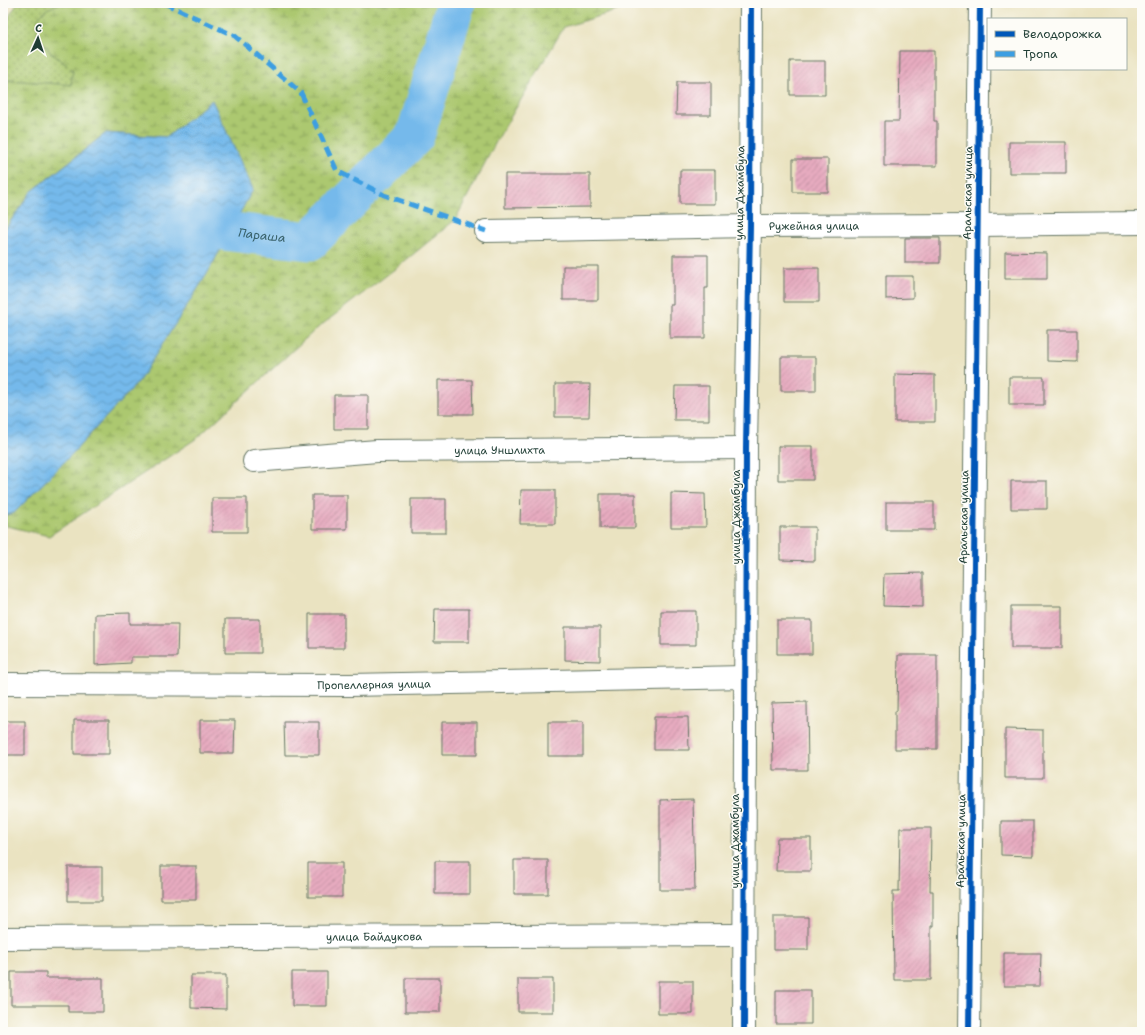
<svg xmlns="http://www.w3.org/2000/svg" width="1145" height="1035" font-family="'Shantell Sans',sans-serif">
	<defs>
		<pattern id="grass-dots" width="8" height="8" patternUnits="userSpaceOnUse"><rect width="8" height="8" fill="#acc86f"/><path d="M2 2h.1M6 6h.1" fill="none" stroke="#8ba45c" stroke-width="1.8" stroke-linecap="round"/></pattern>
		<pattern id="wetland-marsh" width="20" height="14" patternUnits="userSpaceOnUse"><rect width="20" height="14" fill="#acc86f"/><path d="M1 5h8M5 5V1M11 12h8M15 12V8" fill="none" stroke="#8ba45c"/></pattern>
		<pattern id="water-waves" width="16" height="10" patternUnits="userSpaceOnUse"><rect width="16" height="10" fill="#75b9eb"/><path d="M0 5q4-4 8 0t8 0" fill="none" stroke="#5f98bf"/></pattern>
		<pattern id="building-hatch" width="6" height="6" patternUnits="userSpaceOnUse"><rect width="6" height="6" fill="#e7abc0"/><path d="M-1 1l2-2M0 6l6-6M5 7l2-2" fill="none" stroke="#bb8c9d"/></pattern>
	</defs>
	<rect width="100%" height="100%" fill="#fdfcf7"/>
	<filter id="ink" filterUnits="userSpaceOnUse"><feTurbulence type="fractalNoise" baseFrequency=".025" numOctaves="2"/><feDisplacementMap in="SourceGraphic" scale="8" xChannelSelector="R" yChannelSelector="G"/><feConvolveMatrix kernelMatrix="1 2 1 2 8 2 1 2 1" color-interpolation-filters="sRGB"/></filter>
	<filter id="wash" filterUnits="userSpaceOnUse"><feTurbulence type="fractalNoise" baseFrequency=".012" numOctaves="4" result="noise"/><feDisplacementMap in="SourceGraphic" scale="16" xChannelSelector="R" yChannelSelector="G"/><feGaussianBlur stdDeviation="0.9" result="paint"/><feColorMatrix in="noise" values="0 0 0 0 0 0 0 0 0 0 0 0 0 0 0 0 0 1.4 0 .05"/><feComposite in="paint" operator="in"/></filter>
	<g filter="url(#wash)">
		<rect width="100%" height="100%" fill="#eae3c1"/>
		<!-- grass -->
		<path fill="url(#grass-dots)" stroke="#668252" d="M 18,3 L 61,3 L 58,5 L 50,52 L 73,70 L 71,85 L 9,80 L 3,93 L 3,25 Z"/>
		<!-- wetland -->
		<path fill="url(#wetland-marsh)" stroke="#668252" d="M 61,3 L 642,3 L 564,27 L 497,140 L 455,220 L 400,265 L 315,330 L 197,438 L 49,536 L 3,525 L 3,516 L 14,513 L 71,455 L 139,381 L 212,100 L 167,137 L 106,133 L 31,192 L 3,232 L 3,92 L 9,80 L 71,85 L 73,70 L 50,52 L 37,34 L 38,18 L 47,9 Z"/>
		<!-- water -->
		<path fill="url(#water-waves)" stroke="#4a7b90" d="M 212,100 L 253,189 L 207,274 L 139,381 L 71,455 L 14,513 L 3,516 L 3,232 L 31,192 L 106,133 L 167,137 Z"/>
		<g fill="none" stroke-linecap="round" stroke-linejoin="round">
			<!-- river -->
			<path stroke="#75b9eb" stroke-width="39" id="s1" d="M 179,229 L 181,226 L 310,241 L 415,136 L 456,3"/>
		</g>
		<g id="blocks">
			<!-- building -->
			<path fill="url(#building-hatch)" d="M 900,51 L 934,51 L 934,121 L 937,121 L 937,166 L 884,166 L 884,121 L 899,121 Z
				M 790,61 L 825,61 L 825,95 L 790,95 Z
				M 677,82 L 711,82 L 711,115 L 676,115 Z
				M 1009,142 L 1066,142 L 1066,173 L 1009,173 Z
				M 793,159 L 828,159 L 828,192 L 793,192 Z
				M 680,170 L 715,170 L 715,204 L 680,204 Z
				M 505,174 L 590,174 L 590,207 L 505,208 Z
				M 905,238 L 940,238 L 940,263 L 905,263 Z
				M 1005,252 L 1047,253 L 1047,279 L 1005,279 Z
				M 673,255 L 708,255 L 708,288 L 705,288 L 705,338 L 670,338 L 670,305 L 673,305 Z
				M 563,266 L 598,266 L 598,300 L 563,300 Z
				M 784,268 L 819,268 L 819,302 L 784,302 Z
				M 886,276 L 913,276 L 913,298 L 886,299 Z
				M 1047,330 L 1077,330 L 1077,362 L 1047,361 Z
				M 781,357 L 816,357 L 816,391 L 781,391 Z
				M 895,374 L 935,375 L 935,422 L 895,422 Z
				M 1009,377 L 1044,377 L 1044,405 L 1009,405 Z
				M 438,380 L 472,380 L 473,414 L 438,414 Z
				M 555,384 L 590,384 L 589,417 L 555,417 Z
				M 675,386 L 709,386 L 709,420 L 674,420 Z
				M 334,395 L 368,395 L 368,429 L 334,429 Z
				M 778,446 L 813,446 L 813,480 L 778,480 Z
				M 1011,481 L 1047,481 L 1047,509 L 1011,509 Z
				M 521,490 L 555,490 L 555,524 L 520,524 Z
				M 671,493 L 705,494 L 706,527 L 671,527 Z
				M 600,494 L 635,494 L 635,528 L 600,528 Z
				M 312,495 L 347,495 L 347,529 L 312,529 Z
				M 212,498 L 247,498 L 247,532 L 212,532 Z
				M 411,499 L 446,499 L 446,533 L 411,533 Z
				M 886,502 L 934,502 L 934,530 L 886,530 Z
				M 780,527 L 815,527 L 815,561 L 780,560 Z
				M 923,573 L 923,607 L 883,606 L 884,574 Z
				M 1011,606 L 1062,606 L 1062,648 L 1011,648 Z
				M 435,609 L 469,609 L 469,642 L 434,642 Z
				M 661,611 L 696,611 L 696,645 L 661,645 Z
				M 130,613 L 130,624 L 178,624 L 177,657 L 131,657 L 131,663 L 95,665 L 95,614 Z
				M 309,614 L 344,614 L 344,648 L 309,648 Z
				M 225,619 L 260,619 L 260,653 L 225,653 Z
				M 777,620 L 812,620 L 812,654 L 777,654 Z
				M 565,627 L 600,627 L 600,661 L 565,660 Z
				M 898,655 L 937,655 L 937,749 L 895,749 L 895,711 L 897,711 Z
				M 807,702 L 808,770 L 773,770 L 772,703 Z
				M 654,717 L 688,717 L 689,750 L 654,750 Z
				M 74,720 L 109,720 L 109,754 L 74,754 Z
				M 200,720 L 235,720 L 234,753 L 200,753 Z
				M 3,721 L 25,721 L 25,755 L 3,755 Z
				M 284,722 L 319,722 L 319,755 L 285,755 Z
				M 442,722 L 477,722 L 477,755 L 442,755 Z
				M 548,722 L 583,722 L 583,756 L 548,756 Z
				M 1005,729 L 1043,730 L 1043,778 L 1005,778 Z
				M 693,799 L 695,890 L 660,890 L 660,800 Z
				M 1001,821 L 1033,821 L 1033,856 L 1001,855 Z
				M 900,828 L 931,828 L 930,891 L 933,891 L 933,926 L 931,926 L 931,980 L 894,980 L 893,891 L 899,891 Z
				M 777,838 L 811,838 L 811,871 L 776,871 Z
				M 514,860 L 548,860 L 548,894 L 514,894 Z
				M 435,861 L 470,861 L 470,894 L 435,894 Z
				M 308,863 L 342,863 L 342,897 L 308,897 Z
				M 161,866 L 196,866 L 196,900 L 161,900 Z
				M 68,867 L 102,867 L 102,901 L 68,901 Z
				M 773,917 L 808,917 L 808,950 L 773,950 Z
				M 1004,953 L 1041,953 L 1040,986 L 1004,986 Z
				M 11,972 L 46,972 L 46,978 L 103,978 L 103,1012 L 68,1012 L 68,1005 L 11,1005 Z
				M 292,972 L 327,972 L 327,1006 L 292,1006 Z
				M 191,975 L 226,975 L 226,1009 L 191,1008 Z
				M 405,978 L 440,978 L 440,1012 L 405,1012 Z
				M 518,979 L 553,979 L 553,1012 L 518,1012 Z
				M 658,981 L 693,981 L 693,1014 L 658,1014 Z
				M 776,990 L 811,990 L 811,1024 L 776,1024 Z"/>
		</g>
	</g>
	<g filter="url(#ink)">
		<use href="#blocks" fill-opacity="0" stroke="#667765" stroke-width="1"/>
		<g fill="none" stroke-linecap="round" stroke-linejoin="round">
			<!-- minor casing -->
			<g stroke="#667765" stroke-width="24">
				<g id="minor">
					<path id="s2" d="M 486,231 L 750,226 L 978,225 L 1142,223"/>
					<path id="s3" d="M 254,461 L 377,451 L 746,448"/>
					<path id="s4" d="M 3,684 L 350,685 L 745,677"/>
					<path id="s5" d="M 3,938 L 744,935"/>
					<path d="M 744,1032 L 746,448 L 750,226 L 751,3"/>
					<path d="M 969,1032 L 980,3"/>
				</g>
			</g>
			<!-- minor -->
			<use href="#minor" stroke="#fff" stroke-width="22"/>
			<!-- quiet -->
			<path stroke="#3c9ee2" stroke-width="5" stroke-dasharray="10 5" stroke-linecap="butt" d="M 164,3 L 235,36 L 301,93 L 337,171 L 384,195 L 486,231
				M 3,6 L 5,3"/>
			<!-- cycleway casing -->
			<g stroke="#fdfcf7" stroke-width="8">
				<path id="cycleway" d="M 744,1032 L 746,448 L 750,226 L 751,3
					M 969,1032 L 980,3"/>
			</g>
			<!-- cycleway -->
			<use href="#cycleway" stroke="#0057b8" stroke-width="6"/>
		</g>
	</g>
	<g text-anchor="middle" dominant-baseline="central" stroke-width="3" stroke-linejoin="round" paint-order="stroke">
		<!-- street labels -->
		<g font-size="11" fill="#1f3d34" stroke="#fdfcf7">
			<text transform="translate(740 193) rotate(-89)">улица Джамбула</text>
			<text transform="translate(968 193) rotate(-89)">Аральская улица</text>
			<text stroke="none"><textPath href="#s2" startOffset="328">Ружейная улица</textPath></text>
			<text stroke="none"><textPath href="#s3" startOffset="246">улица Уншлихта</textPath></text>
			<text transform="translate(736 517) rotate(-90)">улица Джамбула</text>
			<text transform="translate(964 517) rotate(-89)">Аральская улица</text>
			<text stroke="none"><textPath href="#s4" startOffset="371">Пропеллерная улица</textPath></text>
			<text transform="translate(735 841) rotate(-90)">улица Джамбула</text>
			<text transform="translate(961 841) rotate(-89)">Аральская улица</text>
			<text stroke="none"><textPath href="#s5" startOffset="371">улица Байдукова</textPath></text>
		</g>
		<!-- water labels -->
		<g font-size="12" font-style="italic" fill="#39626b" stroke="#fdfcf7">
			<text stroke="none"><textPath href="#s1" startOffset="85">Параша</textPath></text>
		</g>
	</g>
	<!-- margin -->
	<rect width="1145" height="1035" fill="none" stroke="#fdfcf7" stroke-width="16"/>
	<!-- legend -->
	<rect x="987" y="18" width="140" height="52" fill="#fdfcf7" stroke="#a4b0a9"/>
	<rect x="995" y="31" width="20" height="6" fill="#0057b8" stroke="#a4b0a9"/>
	<text x="1023" y="38" font-size="12" fill="#1f3d34">Велодорожка</text>
	<rect x="995" y="51" width="20" height="6" fill="#3c9ee2" stroke="#a4b0a9"/>
	<text x="1023" y="58" font-size="12" fill="#1f3d34">Тропа</text>
	<!-- north arrow -->
	<g transform="translate(38 38) rotate(3)" stroke="#fdfcf7" stroke-width="3" paint-order="stroke">
	<path d="M0-3L7 15L0 10L-7 15Z" fill="#1f3d34"/>
	<text y="-6" font-size="11" font-weight="bold" text-anchor="middle" fill="#1f3d34">С</text>
	</g>
</svg>
